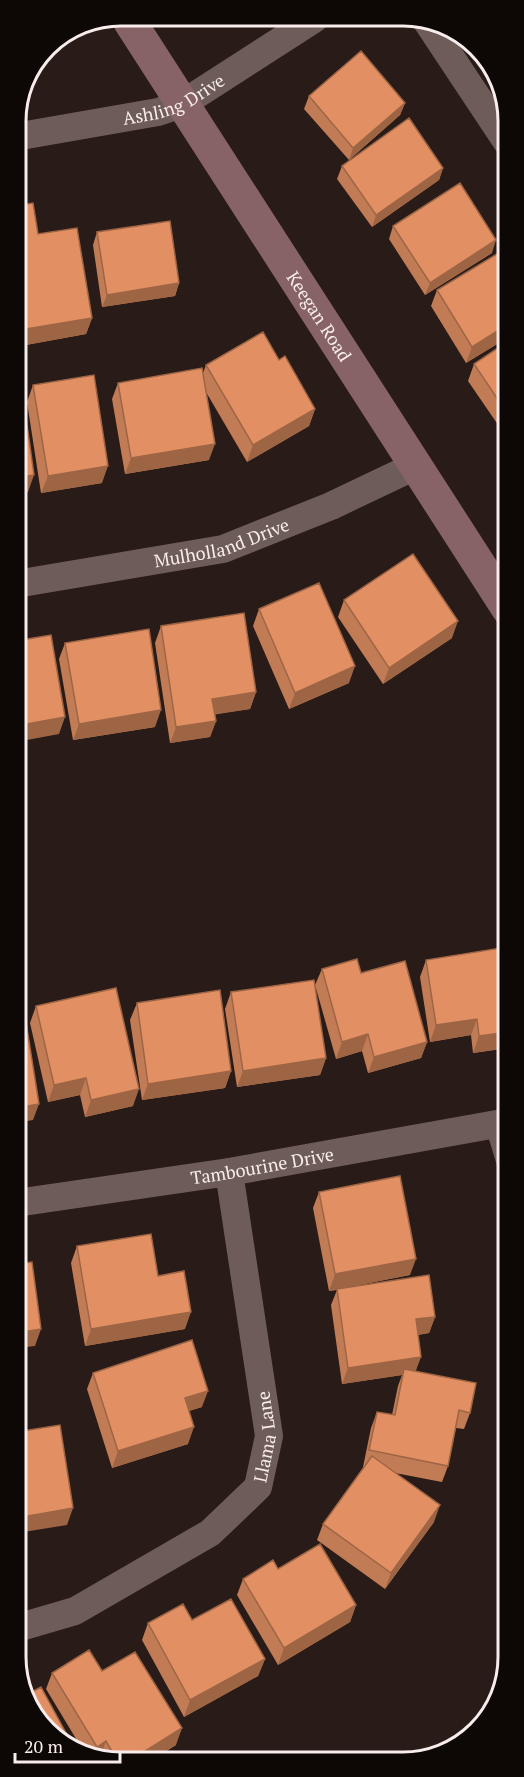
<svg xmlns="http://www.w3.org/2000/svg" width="524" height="1777" font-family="'PT Serif',serif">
	<rect width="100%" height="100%" fill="#291b18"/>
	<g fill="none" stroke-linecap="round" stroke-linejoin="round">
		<!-- lane -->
		<path stroke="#6e5c59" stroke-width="14" d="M 492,1125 L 505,1168 L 508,1185"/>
		<!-- street -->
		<g stroke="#6e5c59" stroke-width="28">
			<path d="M 424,17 L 507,142"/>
			<path id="s1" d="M 15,137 L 158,112 L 182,104 L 314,19"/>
			<path id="s2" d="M 16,584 L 223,549 L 331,506 L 415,466"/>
			<path id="s3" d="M 16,1203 L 229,1172 L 508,1122"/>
			<path id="s4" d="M 17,1628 L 75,1611 L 210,1533 L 258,1487 L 269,1436 L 229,1172"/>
		</g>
		<!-- secondary -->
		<path stroke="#886365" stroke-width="33" id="s5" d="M 130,22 L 508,609"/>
	</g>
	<!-- wall -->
	<path fill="#c27c55" d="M 309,96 L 405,103 L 400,115 L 349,160 L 304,109 Z
		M 342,166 L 443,168 L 439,180 L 372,227 L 337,179 Z
		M 15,206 L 38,234 L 92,318 L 86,334 L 15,347 Z
		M 393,226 L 492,253 L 425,295 L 389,239 Z
		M 97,232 L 179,283 L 175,296 L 102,307 L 93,245 Z
		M 507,248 L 507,338 L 466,363 L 431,306 L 437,290 Z
		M 507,342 L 507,434 L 505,435 L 468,381 L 474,364 Z
		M 279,360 L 315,409 L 309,426 L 247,462 L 206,392 L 209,460 L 125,474 L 112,399 L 118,383 L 203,373 L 206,365 Z
		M 33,385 L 102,483 L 41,493 L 27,402 Z
		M 344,600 L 452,638 L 383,684 L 338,617 Z
		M 259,609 L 349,683 L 289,709 L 253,626 Z
		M 161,626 L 256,692 L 250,709 L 215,714 L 216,721 L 210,737 L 170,743 L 155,643 Z
		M 65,643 L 155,727 L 73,740 L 59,659 Z
		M 508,953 L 508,1048 L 473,1053 L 471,1035 L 430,1042 L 420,977 L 426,960 Z
		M 322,969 L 361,973 L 427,1042 L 421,1058 L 368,1073 L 362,1051 L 336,1059 L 315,985 Z
		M 231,992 L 326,1058 L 320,1075 L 237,1087 L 225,1009 Z
		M 137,1003 L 231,1071 L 225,1088 L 142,1100 L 130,1020 Z
		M 36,1006 L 133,1106 L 85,1117 L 80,1095 L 48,1102 L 30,1023 Z
		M 319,1192 L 410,1275 L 358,1285 L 435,1317 L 429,1333 L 418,1335 L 416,1371 L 470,1413 L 464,1429 L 456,1428 L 448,1466 L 442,1482 L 395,1473 L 434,1522 L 385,1589 L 317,1540 L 323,1524 L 365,1467 L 363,1467 L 371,1428 L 377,1412 L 392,1415 L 398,1386 L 402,1375 L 342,1384 L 331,1305 L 337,1290 L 329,1291 L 313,1208 Z
		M 77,1246 L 158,1276 L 185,1329 L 85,1346 L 71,1263 Z
		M 508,1368 L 509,1436 L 500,1385 L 506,1369 Z
		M 93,1373 L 202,1407 L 189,1411 L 188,1444 L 112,1468 L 87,1389 Z
		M 278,1569 L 356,1605 L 350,1622 L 278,1665 L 237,1595 L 243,1579 Z
		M 192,1620 L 265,1659 L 258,1676 L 184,1717 L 142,1640 L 148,1623 Z
		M 102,1671 L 176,1745 L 152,1760 L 101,1760 L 100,1758 L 98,1759 L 84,1752 L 46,1689 L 52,1673 Z"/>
	<!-- shaded-wall -->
	<path fill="#9e6545" d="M 405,103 L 400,115 L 349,160 L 353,148 Z
		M 443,168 L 439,180 L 372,227 L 376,215 Z
		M 496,240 L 492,253 L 425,295 L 430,283 Z
		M 179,283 L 175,296 L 102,307 L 107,295 Z
		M 92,318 L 86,334 L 15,347 L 15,342 L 20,330 Z
		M 507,325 L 507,338 L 466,363 L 472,347 Z
		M 315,409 L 309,426 L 247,462 L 253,445 Z
		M 215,444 L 209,460 L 125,474 L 131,458 Z
		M 108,466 L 102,483 L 41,493 L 48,476 Z
		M 34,475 L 28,492 L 16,494 L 16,478 Z
		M 458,621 L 452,638 L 383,684 L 389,668 Z
		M 355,666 L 349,683 L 289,709 L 295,693 Z
		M 256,692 L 250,709 L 206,716 L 212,699 Z
		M 161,710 L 155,727 L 73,740 L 79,724 Z
		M 65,717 L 59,734 L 16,742 L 16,726 Z
		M 216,721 L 210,737 L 170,743 L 176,727 Z
		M 477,1019 L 471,1035 L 430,1042 L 436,1025 Z
		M 508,1032 L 508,1048 L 473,1053 L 479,1036 Z
		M 368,1034 L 362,1051 L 336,1059 L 342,1042 Z
		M 427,1042 L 421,1058 L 368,1073 L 374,1057 Z
		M 326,1058 L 320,1075 L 237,1087 L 243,1071 Z
		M 231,1071 L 225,1088 L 142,1100 L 148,1084 Z
		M 86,1078 L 80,1095 L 48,1102 L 54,1085 Z
		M 139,1089 L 133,1106 L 85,1117 L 91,1100 Z
		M 39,1104 L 33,1120 L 16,1123 L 16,1108 Z
		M 416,1259 L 410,1275 L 329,1291 L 335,1274 Z
		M 191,1312 L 185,1329 L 85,1346 L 91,1329 Z
		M 435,1317 L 429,1333 L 410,1336 L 416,1319 Z
		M 41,1329 L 35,1346 L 17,1348 L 17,1333 Z
		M 421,1357 L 415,1373 L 404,1369 L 402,1375 L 342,1384 L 348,1368 Z
		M 208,1391 L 202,1407 L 179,1414 L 185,1398 Z
		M 194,1427 L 188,1444 L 112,1468 L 118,1451 Z
		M 440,1505 L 434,1522 L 385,1589 L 391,1573 Z
		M 73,1508 L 67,1525 L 17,1533 L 17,1518 Z
		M 356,1605 L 350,1622 L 278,1665 L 284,1648 Z
		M 265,1659 L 258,1676 L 184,1717 L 190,1700 Z
		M 182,1728 L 176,1745 L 152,1760 L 131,1760 Z
		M 106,1741 L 100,1758 L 98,1759 L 94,1757 L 97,1747 Z"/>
	<!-- building -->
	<path fill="#e29063" stroke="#9e6545" stroke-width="1.5" d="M 361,51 L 405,103 L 353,148 L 309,96 Z
		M 409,118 L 443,168 L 376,215 L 342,166 Z
		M 460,183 L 496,240 L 430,283 L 393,226 Z
		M 33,203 L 38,234 L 77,228 L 92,318 L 20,330 L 15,305 L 15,206 Z
		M 170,221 L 179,283 L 107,295 L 97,232 Z
		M 507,248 L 507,325 L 472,347 L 437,290 Z
		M 263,332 L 279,360 L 285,356 L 315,409 L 253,445 L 206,365 Z
		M 507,342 L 507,413 L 474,364 Z
		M 202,368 L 215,444 L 131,458 L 118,383 Z
		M 94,375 L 108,466 L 48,476 L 33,385 Z
		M 23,396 L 34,475 L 16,478 L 16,397 Z
		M 413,554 L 458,621 L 389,668 L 344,600 Z
		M 319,583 L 355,666 L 295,693 L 259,609 Z
		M 244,613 L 256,692 L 212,699 L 216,721 L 176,727 L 161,626 Z
		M 149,629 L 161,710 L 79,724 L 65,643 Z
		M 51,635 L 65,717 L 16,726 L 16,641 Z
		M 507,947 L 508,953 L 508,1032 L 479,1036 L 477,1019 L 436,1025 L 426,960 Z
		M 357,959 L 361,973 L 405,961 L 427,1042 L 374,1057 L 368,1034 L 342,1042 L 322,969 Z
		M 314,980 L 326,1058 L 243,1071 L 231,992 Z
		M 116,988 L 139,1089 L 91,1100 L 86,1078 L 54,1085 L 36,1006 Z
		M 220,990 L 231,1071 L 148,1084 L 137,1003 Z
		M 24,1010 L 39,1104 L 16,1108 L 16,1012 Z
		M 400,1176 L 416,1259 L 335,1274 L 319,1192 Z
		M 151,1234 L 158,1276 L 184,1271 L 191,1312 L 91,1329 L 77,1246 Z
		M 32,1262 L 41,1329 L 17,1333 L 16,1264 Z
		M 429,1275 L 435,1317 L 416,1319 L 421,1357 L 348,1368 L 337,1289 Z
		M 192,1340 L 208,1391 L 185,1398 L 194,1427 L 118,1451 L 93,1373 Z
		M 508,1368 L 508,1382 L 506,1369 Z
		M 404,1369 L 476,1383 L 470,1413 L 459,1410 L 448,1466 L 369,1450 L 377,1412 L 395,1415 Z
		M 60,1425 L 73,1508 L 17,1518 L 17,1432 Z
		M 372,1456 L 440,1505 L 391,1573 L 323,1524 Z
		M 320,1544 L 356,1605 L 284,1648 L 243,1579 L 273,1560 L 278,1569 Z
		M 231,1599 L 265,1659 L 190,1700 L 148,1623 L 183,1604 L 192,1620 Z
		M 89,1650 L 102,1671 L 135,1652 L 182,1728 L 131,1760 L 117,1760 L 106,1741 L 97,1747 L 52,1673 Z
		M 41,1687 L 72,1744 L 71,1745 L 46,1731 L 26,1695 Z"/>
	<g text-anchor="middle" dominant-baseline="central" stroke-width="6" stroke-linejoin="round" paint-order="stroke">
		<!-- street labels -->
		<g font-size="18" fill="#f8edec" stroke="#0d0706">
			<text stroke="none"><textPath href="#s1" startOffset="164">Ashling Drive</textPath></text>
			<text stroke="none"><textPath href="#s5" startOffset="350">Keegan Road</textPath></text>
			<text stroke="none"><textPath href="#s2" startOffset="210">Mulholland Drive</textPath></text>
			<text stroke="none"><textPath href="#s3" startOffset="249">Tambourine Drive</textPath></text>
			<text stroke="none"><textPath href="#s4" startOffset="334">Llama Lane</textPath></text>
		</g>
	</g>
	<!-- crop -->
	<path d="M0 0H524V1777H0ZM121 26H403A95 95 0 0 1 498 121V1657A95 95 0 0 1 403 1752H121A95 95 0 0 1 26 1657V121A95 95 0 0 1 121 26Z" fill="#0d0706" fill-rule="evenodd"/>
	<path fill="none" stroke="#f8edec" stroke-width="3" d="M121 26H403A95 95 0 0 1 498 121V1657A95 95 0 0 1 403 1752H121A95 95 0 0 1 26 1657V121A95 95 0 0 1 121 26Z"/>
	<!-- scale -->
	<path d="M15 1753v9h105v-9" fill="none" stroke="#f8edec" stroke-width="3"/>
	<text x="24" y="1753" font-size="18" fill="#f8edec" stroke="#0d0706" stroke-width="4.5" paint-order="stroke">20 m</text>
</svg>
